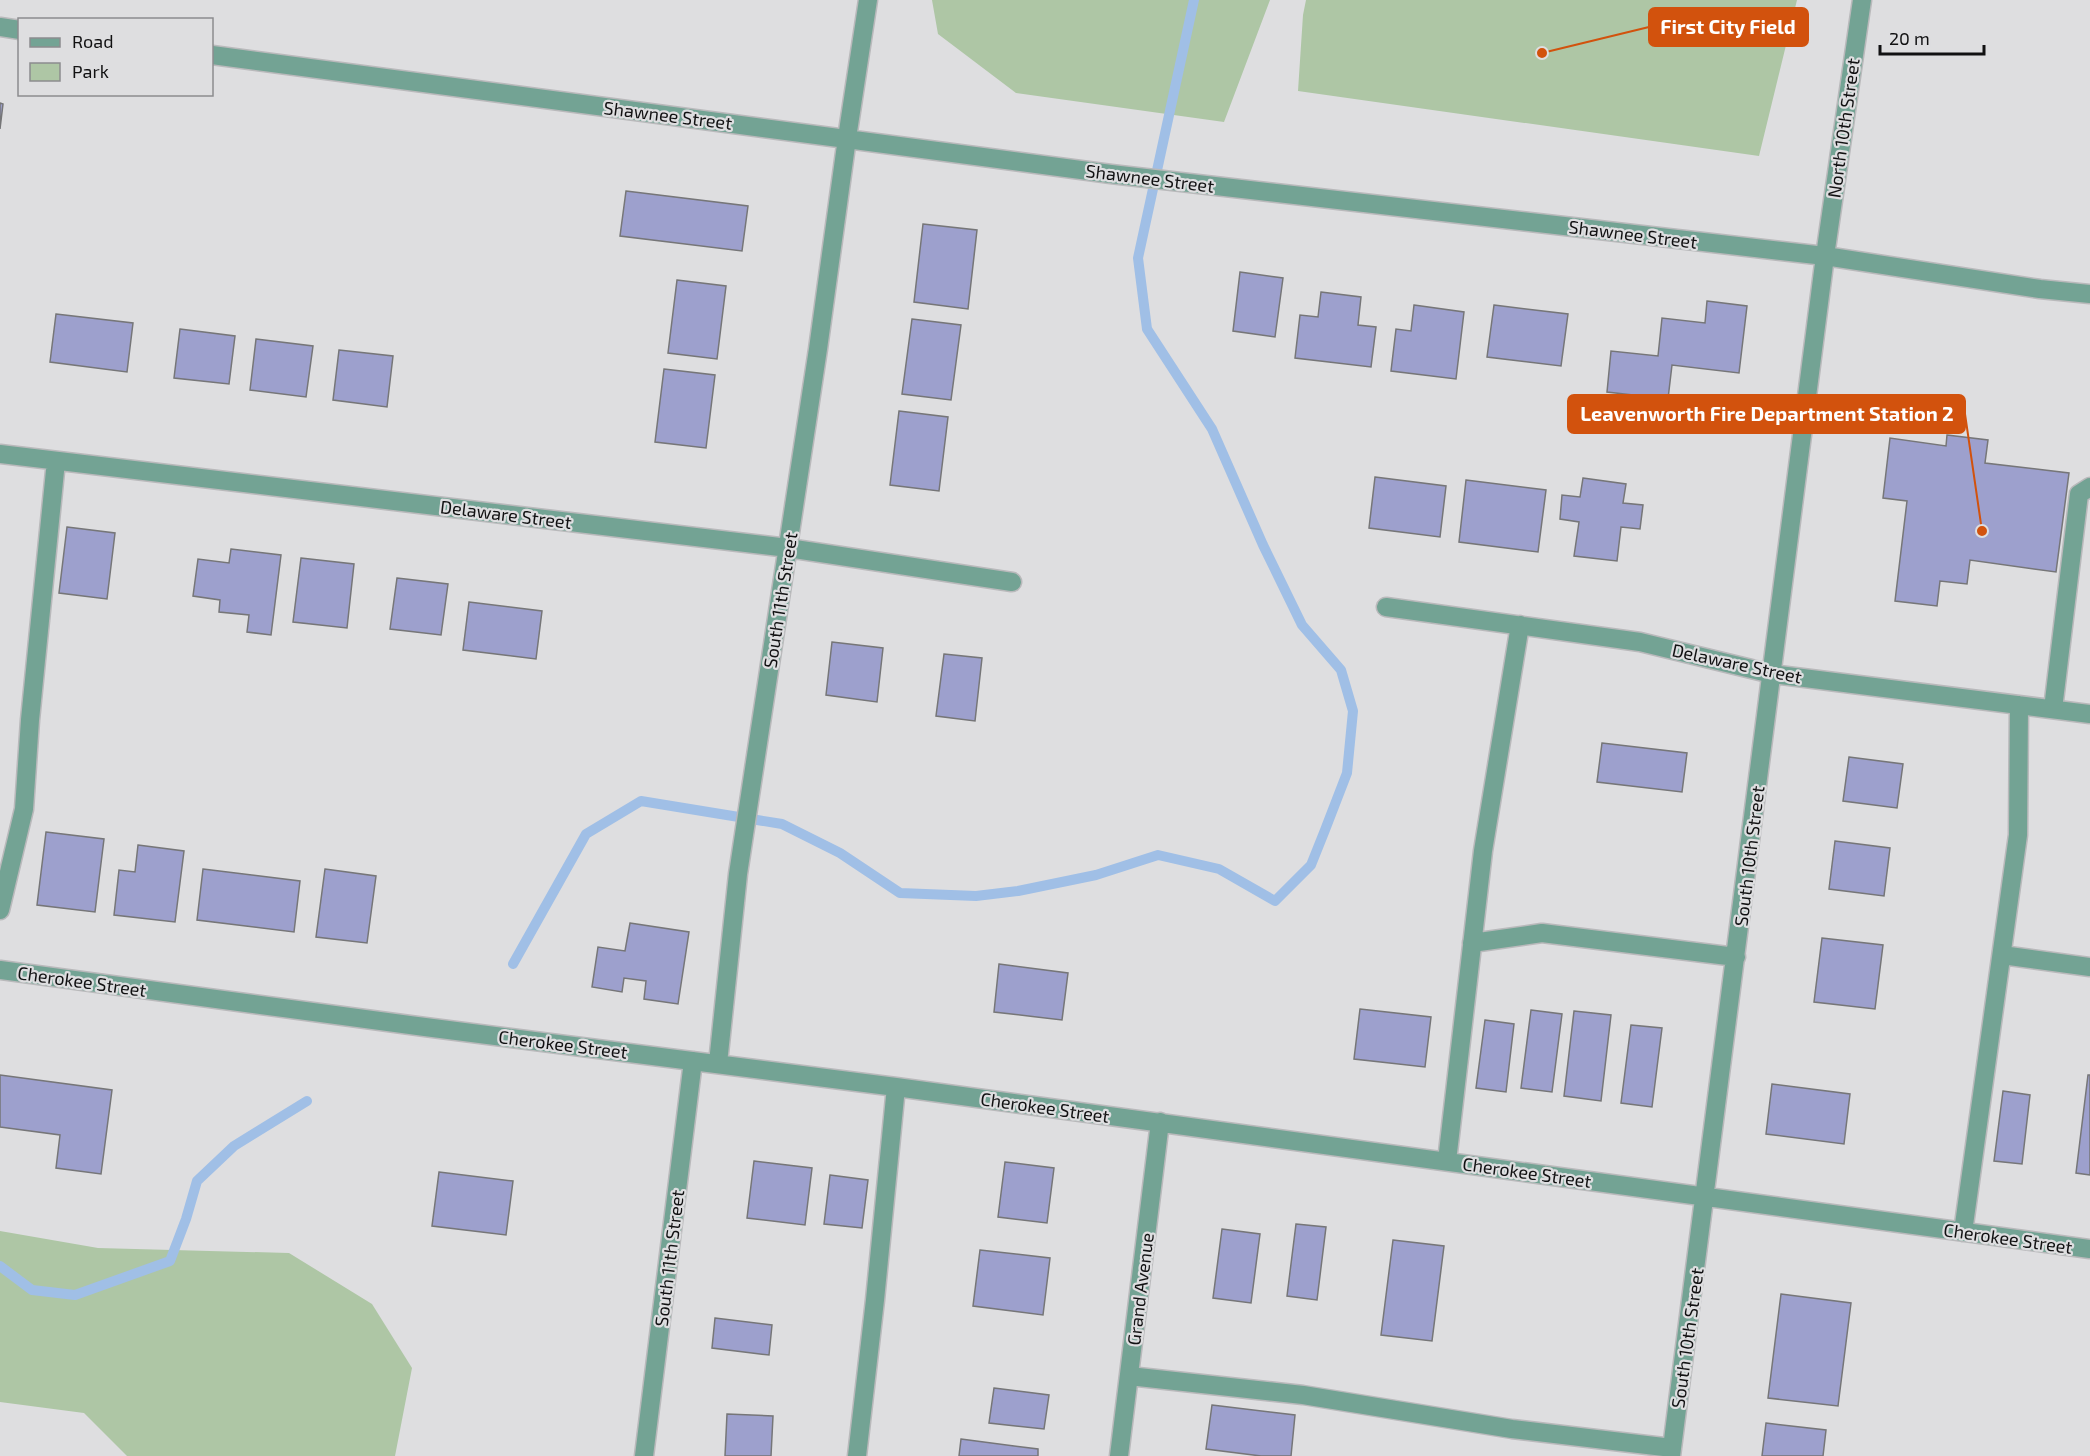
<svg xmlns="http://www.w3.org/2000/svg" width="2090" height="1456" font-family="'Exo 2',sans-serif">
	<rect width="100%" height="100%" fill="#dedee0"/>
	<!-- green -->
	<path fill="#aec6a5" d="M 932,0 L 1270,0 L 1224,122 L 1016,93 L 938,34 Z
		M 1306,0 L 1797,0 L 1759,156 L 1298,91 L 1303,15 Z
		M 0,1231 L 98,1248 L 289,1253 L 372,1304 L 412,1368 L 395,1456 L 127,1456 L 84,1413 L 0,1402 Z"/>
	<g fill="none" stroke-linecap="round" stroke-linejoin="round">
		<!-- stream -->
		<path stroke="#a0bfe6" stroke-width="10" d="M 513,964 L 586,834 L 641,801 L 782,824 L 840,853 L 900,893 L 976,896 L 1018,891 L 1096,875 L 1158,855 L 1219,869 L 1275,901 L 1311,865 L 1325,830 L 1347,773 L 1353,711 L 1341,670 L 1302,625 L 1263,545 L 1212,429 L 1147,329 L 1138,258 L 1194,0
			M 0,1266 L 32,1290 L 75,1295 L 170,1261 L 186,1219 L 197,1181 L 234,1146 L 307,1101"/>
	</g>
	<!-- building -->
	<path fill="#9da0cd" stroke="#767678" stroke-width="1.5" d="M 0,103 L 3,104 L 0,129 Z
		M 626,191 L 748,206 L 742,251 L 620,236 Z
		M 923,224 L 977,230 L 968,309 L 914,302 Z
		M 1240,272 L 1283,278 L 1275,337 L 1233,331 Z
		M 677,280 L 726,286 L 717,359 L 668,353 Z
		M 1321,292 L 1361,297 L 1358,325 L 1376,327 L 1371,367 L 1295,358 L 1300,315 L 1318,317 Z
		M 1707,301 L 1747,306 L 1739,373 L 1672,365 L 1668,399 L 1607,392 L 1611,351 L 1658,356 L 1662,318 L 1705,323 Z
		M 1414,305 L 1464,312 L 1456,379 L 1391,371 L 1396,329 L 1411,331 Z
		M 1494,305 L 1568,314 L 1561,366 L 1487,357 Z
		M 56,314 L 133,323 L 127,372 L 50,362 Z
		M 912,319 L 961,325 L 951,400 L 902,394 Z
		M 180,329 L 235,336 L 229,384 L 174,378 Z
		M 256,339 L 313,346 L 306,397 L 250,390 Z
		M 339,350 L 393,356 L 387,407 L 333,400 Z
		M 664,369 L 715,375 L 706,448 L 655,442 Z
		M 899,411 L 948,417 L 939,491 L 890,485 Z
		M 1947,435 L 1988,440 L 1985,463 L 2069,473 L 2056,572 L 1970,560 L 1967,584 L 1940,581 L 1937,606 L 1895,601 L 1907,501 L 1883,498 L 1890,438 L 1946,446 Z
		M 1375,477 L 1446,486 L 1440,537 L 1369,528 Z
		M 1583,478 L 1626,484 L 1623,503 L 1643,505 L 1640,529 L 1621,527 L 1617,561 L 1574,556 L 1579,522 L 1560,519 L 1562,495 L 1580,497 Z
		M 1466,480 L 1546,490 L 1538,552 L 1459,542 Z
		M 67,527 L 115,533 L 107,599 L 59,593 Z
		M 231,549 L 281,555 L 271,635 L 247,632 L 249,615 L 219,612 L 220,600 L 193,596 L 198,559 L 229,563 Z
		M 301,558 L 354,564 L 347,628 L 293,622 Z
		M 397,578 L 448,584 L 441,635 L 390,629 Z
		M 469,602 L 542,611 L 536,659 L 463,650 Z
		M 832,642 L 883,648 L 877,702 L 826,695 Z
		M 944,654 L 982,658 L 975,721 L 936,716 Z
		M 1602,743 L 1687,753 L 1682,792 L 1597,782 Z
		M 1849,757 L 1903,764 L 1897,808 L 1843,801 Z
		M 46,832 L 104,839 L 95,912 L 37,905 Z
		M 1835,841 L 1890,848 L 1884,896 L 1829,889 Z
		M 138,845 L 184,851 L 175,922 L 114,915 L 119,870 L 135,872 Z
		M 203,869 L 300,881 L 294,932 L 197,920 Z
		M 325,869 L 376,876 L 367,943 L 316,937 Z
		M 630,923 L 689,932 L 678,1004 L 644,999 L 646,981 L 624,978 L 622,992 L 592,987 L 598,947 L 625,951 Z
		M 1822,938 L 1883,945 L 1875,1009 L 1814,1002 Z
		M 999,964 L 1068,973 L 1062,1020 L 994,1012 Z
		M 1360,1009 L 1431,1017 L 1425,1067 L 1354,1059 Z
		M 1531,1010 L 1562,1014 L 1552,1092 L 1521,1088 Z
		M 1574,1011 L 1611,1015 L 1601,1101 L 1564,1096 Z
		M 1485,1020 L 1514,1024 L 1506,1092 L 1476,1088 Z
		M 1631,1025 L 1662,1028 L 1652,1107 L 1621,1103 Z
		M 0,1075 L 112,1090 L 101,1174 L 56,1168 L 60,1135 L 0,1127 Z
		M 2088,1075 L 2090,1075 L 2090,1175 L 2076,1173 Z
		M 1772,1084 L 1850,1094 L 1844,1144 L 1766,1134 Z
		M 2003,1091 L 2030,1095 L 2022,1164 L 1994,1161 Z
		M 754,1161 L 812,1168 L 805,1225 L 747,1218 Z
		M 1005,1162 L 1054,1168 L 1047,1223 L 998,1217 Z
		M 439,1172 L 513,1181 L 506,1235 L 432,1226 Z
		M 830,1175 L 868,1180 L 862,1228 L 824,1224 Z
		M 1296,1224 L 1326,1227 L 1317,1300 L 1287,1296 Z
		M 1222,1229 L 1260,1234 L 1251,1303 L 1213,1298 Z
		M 1393,1240 L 1444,1246 L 1432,1341 L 1381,1335 Z
		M 980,1250 L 1050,1258 L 1043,1315 L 973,1306 Z
		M 1781,1294 L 1851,1303 L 1838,1406 L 1768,1398 Z
		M 715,1318 L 772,1325 L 769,1355 L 712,1348 Z
		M 994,1388 L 1049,1395 L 1044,1429 L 989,1423 Z
		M 1212,1405 L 1295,1415 L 1291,1456 L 1261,1456 L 1206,1449 Z
		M 727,1414 L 773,1416 L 771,1456 L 725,1456 Z
		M 1766,1423 L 1826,1430 L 1823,1456 L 1762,1456 Z
		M 961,1439 L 1038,1449 L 1038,1456 L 959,1456 Z"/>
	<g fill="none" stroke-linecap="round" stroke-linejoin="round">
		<!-- minor casing -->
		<g stroke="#b9b9bb" stroke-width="21">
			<path id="minor" d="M 0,27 L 20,30
				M 212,55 L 1111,174 L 1825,256 L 2040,289 L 2090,294
				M 0,454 L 788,548 L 1012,582
				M 1386,607 L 1640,642 L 1772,674 L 2090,714
				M 2053,709 L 2079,494 L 2090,487
				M 0,910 L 24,809 L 30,720 L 56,461
				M 1472,943 L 1542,933 L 1736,957
				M 2002,955 L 2090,967
				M 0,970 L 425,1027 L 896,1087 L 2090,1249
				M 718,1063 L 738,874 L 818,349 L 847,138 L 868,0
				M 1447,1161 L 1483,851 L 1520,625
				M 1963,1232 L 2018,835 L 2019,705
				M 1129,1376 L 1303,1395 L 1512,1429 L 1672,1448
				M 644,1456 L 693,1061
				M 857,1456 L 875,1300 L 896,1087
				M 1119,1456 L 1160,1122
				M 1671,1456 L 1825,256 L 1862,0"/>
		</g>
		<!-- minor -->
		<use href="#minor" stroke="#73a394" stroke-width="18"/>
	</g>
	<g text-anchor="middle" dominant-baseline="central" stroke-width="4.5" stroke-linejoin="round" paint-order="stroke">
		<!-- street labels -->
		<g font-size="18" fill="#111112" stroke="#dedee0">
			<text transform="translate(668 115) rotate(7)">Shawnee Street</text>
			<text transform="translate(1843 128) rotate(-82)">North 10th Street</text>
			<text transform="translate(1150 178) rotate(7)">Shawnee Street</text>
			<text transform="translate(1633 234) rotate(7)">Shawnee Street</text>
			<text transform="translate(506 514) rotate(7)">Delaware Street</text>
			<text transform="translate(780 600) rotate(-81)">South 11th Street</text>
			<text transform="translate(1737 663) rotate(12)">Delaware Street</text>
			<text transform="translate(1749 856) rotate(-83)">South 10th Street</text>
			<text transform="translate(82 981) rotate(8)">Cherokee Street</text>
			<text transform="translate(563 1044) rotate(7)">Cherokee Street</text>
			<text transform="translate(1045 1107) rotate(8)">Cherokee Street</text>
			<text transform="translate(1527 1172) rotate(8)">Cherokee Street</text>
			<text transform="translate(2008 1238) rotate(8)">Cherokee Street</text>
			<text transform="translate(669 1258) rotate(-83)">South 11th Street</text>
			<text transform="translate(1140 1289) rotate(-83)">Grand Avenue</text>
			<text transform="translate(1687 1338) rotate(-82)">South 10th Street</text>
		</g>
	</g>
	<!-- callouts -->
	<path fill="none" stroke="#d2520d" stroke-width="2" d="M1542 53L1649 27M1982 531L1965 414"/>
	<g fill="#d2520d" stroke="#dedee0" stroke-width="2">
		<circle cx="1542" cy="53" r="6"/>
		<circle cx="1982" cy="531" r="6"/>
	</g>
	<g fill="#d2520d" stroke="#d2520d" stroke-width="2">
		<rect x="1649" y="8" width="159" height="38" rx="6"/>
		<rect x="1568" y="395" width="397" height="38" rx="6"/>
	</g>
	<g font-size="20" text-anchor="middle" font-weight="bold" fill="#fff">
		<text x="1728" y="34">First City Field</text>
		<text x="1767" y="421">Leavenworth Fire Department Station 2</text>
	</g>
	<!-- legend -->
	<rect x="18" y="18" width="195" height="78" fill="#dedee0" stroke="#8c8c8e" stroke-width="1.5"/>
	<rect x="30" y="38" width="30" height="9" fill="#73a394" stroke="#8c8c8e" stroke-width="1.5"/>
	<text x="72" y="48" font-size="18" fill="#111112">Road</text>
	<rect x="30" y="63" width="30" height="18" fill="#aec6a5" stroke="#8c8c8e" stroke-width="1.5"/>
	<text x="72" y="78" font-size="18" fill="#111112">Park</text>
	<!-- scale -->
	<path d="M1880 45v9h104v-9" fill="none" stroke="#111112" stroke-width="3"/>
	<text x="1889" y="45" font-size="18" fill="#111112" stroke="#dedee0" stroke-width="4.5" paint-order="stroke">20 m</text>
</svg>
